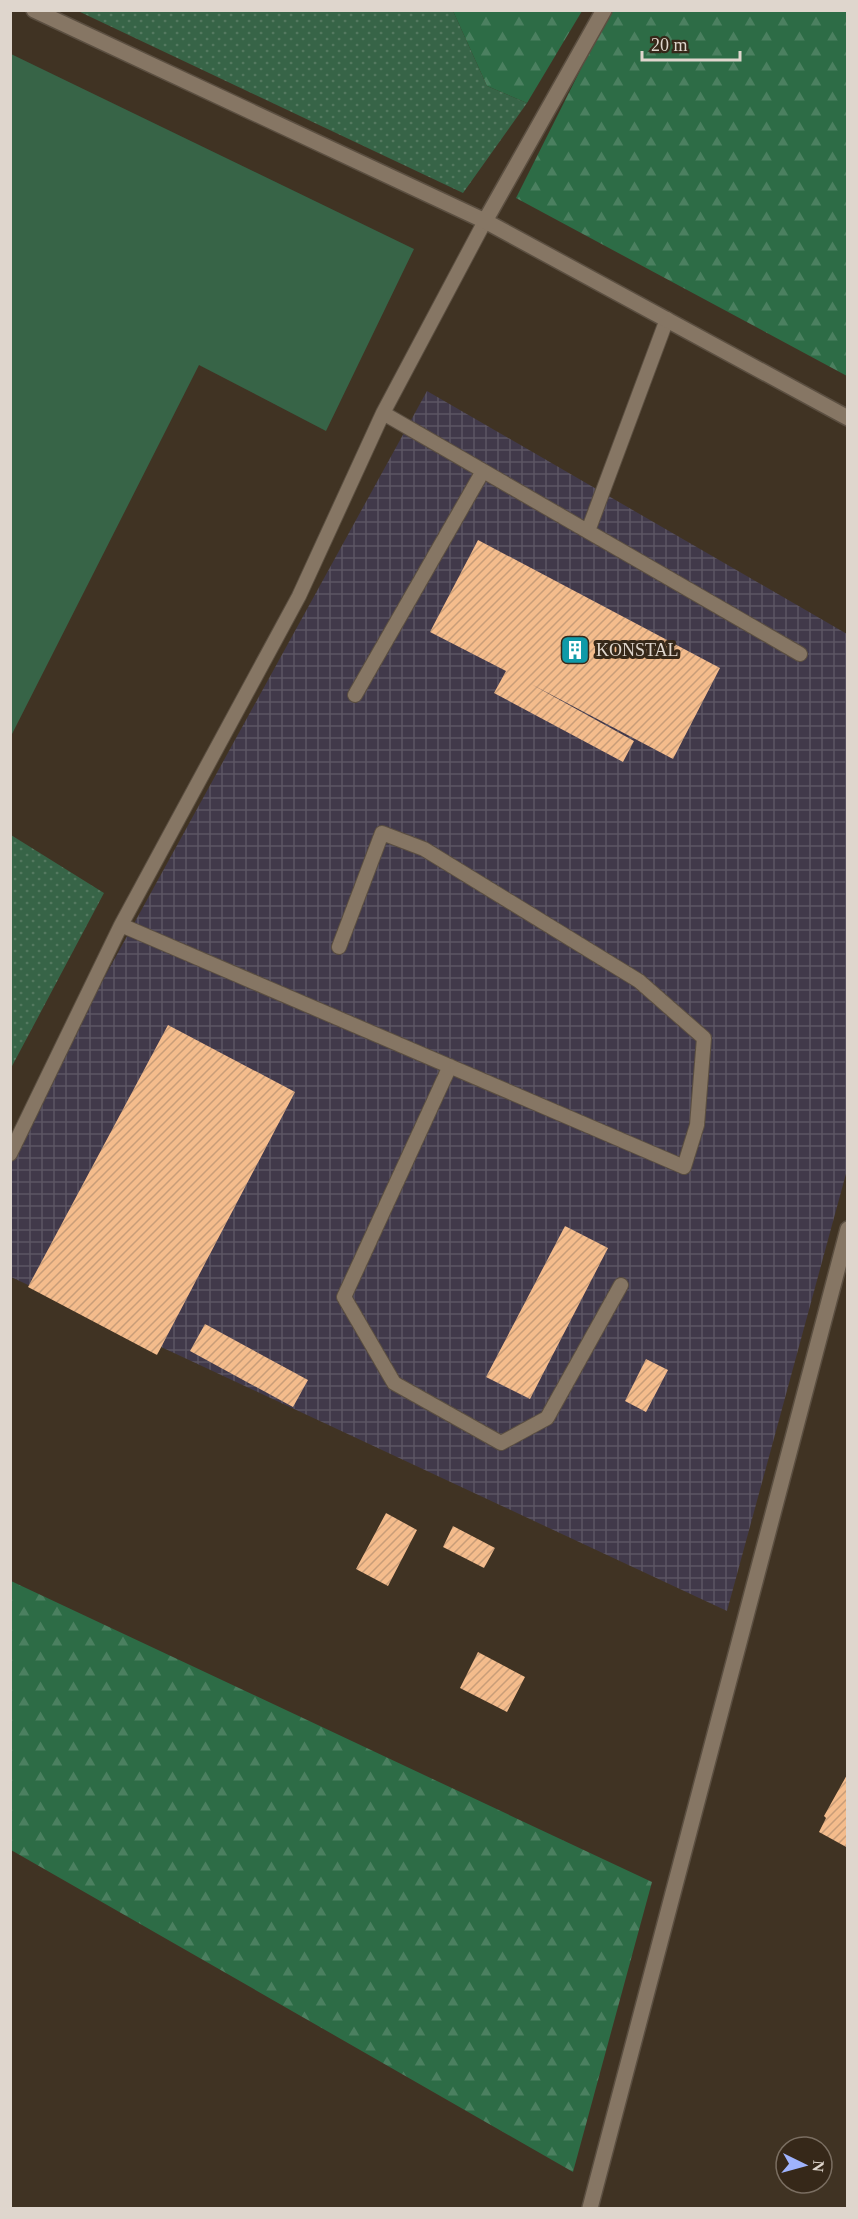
<svg xmlns="http://www.w3.org/2000/svg" width="858" height="2219" font-family="Georgia,serif">
	<defs>
		<pattern id="industrial-grid" width="8" height="8" patternUnits="userSpaceOnUse" patternTransform="scale(1.5)"><rect width="8" height="8" fill="#41394a"/><path d="M0 4h8M4 0v8" fill="none" stroke="#5c5563"/></pattern>
		<pattern id="grass-dots" width="8" height="8" patternUnits="userSpaceOnUse" patternTransform="scale(1.5)"><rect width="8" height="8" fill="#376447"/><path d="M2 2h.1M6 6h.1" fill="none" stroke="#547960" stroke-width="1.8" stroke-linecap="round"/></pattern>
		<pattern id="forest-firs" width="22" height="20" patternUnits="userSpaceOnUse" patternTransform="scale(1.5)"><rect width="22" height="20" fill="#2d6c46"/><path d="M5 1l3.5 6h-7zM16 11l3.5 6h-7z" fill="#4b8060"/></pattern>
		<pattern id="building-hatch" width="6" height="6" patternUnits="userSpaceOnUse" patternTransform="scale(1.5)"><rect width="6" height="6" fill="#f4bc8c"/><path d="M-1 1l2-2M0 6l6-6M5 7l2-2" fill="none" stroke="#c89d78"/></pattern>
	</defs>
	<rect width="100%" height="100%" fill="#403323"/>
	<!-- industrial -->
	<path fill="url(#industrial-grid)" d="M 427,391 L 847,634 L 847,1170 L 727,1611 L 11,1277 L 11,1147 Z"/>
	<!-- grass -->
	<path fill="url(#grass-dots)" d="M 78,11 L 453,11 L 487,86 L 527,103 L 463,193 Z
		M 11,835 L 104,893 L 11,1068 Z"/>
	<!-- forest -->
	<path fill="url(#forest-firs)" d="M 453,11 L 582,11 L 527,103 L 487,86 Z
		M 610,11 L 847,11 L 847,376 L 516,198 Z
		M 11,1581 L 652,1882 L 573,2172 L 11,1850 Z"/>
	<!-- garden -->
	<path fill="#376447" d="M 11,54 L 414,249 L 326,431 L 199,365 L 11,736 Z"/>
	<!-- building -->
	<path fill="url(#building-hatch)" d="M 478,540 L 720,668 L 673,759 L 531,684 L 634,741 L 623,762 L 494,693 L 506,671 L 430,632 Z
		M 168,1025 L 295,1092 L 157,1355 L 28,1287 Z
		M 565,1226 L 608,1248 L 530,1399 L 486,1377 Z
		M 205,1324 L 308,1380 L 293,1407 L 190,1351 Z
		M 646,1359 L 668,1370 L 646,1412 L 625,1401 Z
		M 386,1513 L 417,1530 L 388,1586 L 356,1569 Z
		M 453,1526 L 495,1548 L 484,1568 L 443,1547 Z
		M 478,1652 L 525,1677 L 507,1712 L 460,1688 Z
		M 848,1773 L 848,1848 L 819,1832 L 826,1818 L 824,1816 Z"/>
	<g fill="none" stroke-linecap="round" stroke-linejoin="round">
		<!-- service casing -->
		<g stroke="#5b4f41" stroke-width="16">
			<path id="service" d="M 383,413 L 800,654
				M 588,531 L 667,319
				M 355,695 L 483,471
				M 121,925 L 684,1167 L 697,1125 L 704,1038 L 639,981 L 424,849 L 382,833 L 339,947
				M 450,1066 L 344,1297 L 394,1383 L 501,1443 L 547,1418 L 621,1285
				M 10,1154 L 121,925 L 299,596 L 383,413 L 485,221"/>
		</g>
		<!-- minor casing -->
		<g stroke="#5b4f41" stroke-width="18">
			<path id="minor" d="M 34,10 L 485,221 L 848,418
				M 485,221 L 604,10
				M 590,2208 L 848,1229"/>
		</g>
		<!-- service -->
		<use href="#service" stroke="#867664" stroke-width="14"/>
		<!-- minor -->
		<use href="#minor" stroke="#867664" stroke-width="15"/>
	</g>
	<!-- icons -->
	<defs>
		<g id="building-square" transform="scale(1.5)"><rect x="-9" y="-9" width="18" height="18" rx="4" fill="#0f9aa8" stroke="#362819"/><path d="M-4-6H4V6H1V3H-1V6H-4ZM-2.5-4.3h1.7v1.8h-1.7ZM.8-4.3h1.7v1.8H.8ZM-2.5-1h1.7V.8h-1.7ZM.8-1h1.7V.8H.8Z" fill="#fff"/></g>
	</defs>
	<g fill-rule="evenodd">
		<use href="#building-square" x="575" y="650"/>
	</g>
	<g text-anchor="middle" dominant-baseline="central" stroke-width="6" stroke-linejoin="round" paint-order="stroke">
		<!-- poi labels -->
		<g font-size="18" fill="#dfd6cd" stroke="#362819" text-anchor="start">
			<text x="596" y="650">KONSTAL</text>
		</g>
	</g>
	<!-- border -->
	<rect width="858" height="2219" fill="none" stroke="#dfd6cd" stroke-width="24"/>
	<!-- north arrow -->
	<g transform="translate(804 2165) rotate(95)"><circle r="28" fill="#362819" stroke="#7a6e61" stroke-width="1.5"/>
	<path d="M0-4.5L10 22L0 15L-10 22Z" fill="#9fb3fd"/>
	<text y="-9" font-size="16" font-weight="bold" text-anchor="middle" fill="#dfd6cd">N</text>
	</g>
	<!-- scale -->
	<path d="M642 51v9h98v-9" fill="none" stroke="#dfd6cd" stroke-width="3"/>
	<text x="651" y="51" font-size="18" fill="#dfd6cd" stroke="#362819" stroke-width="4.5" paint-order="stroke">20 m</text>
</svg>
